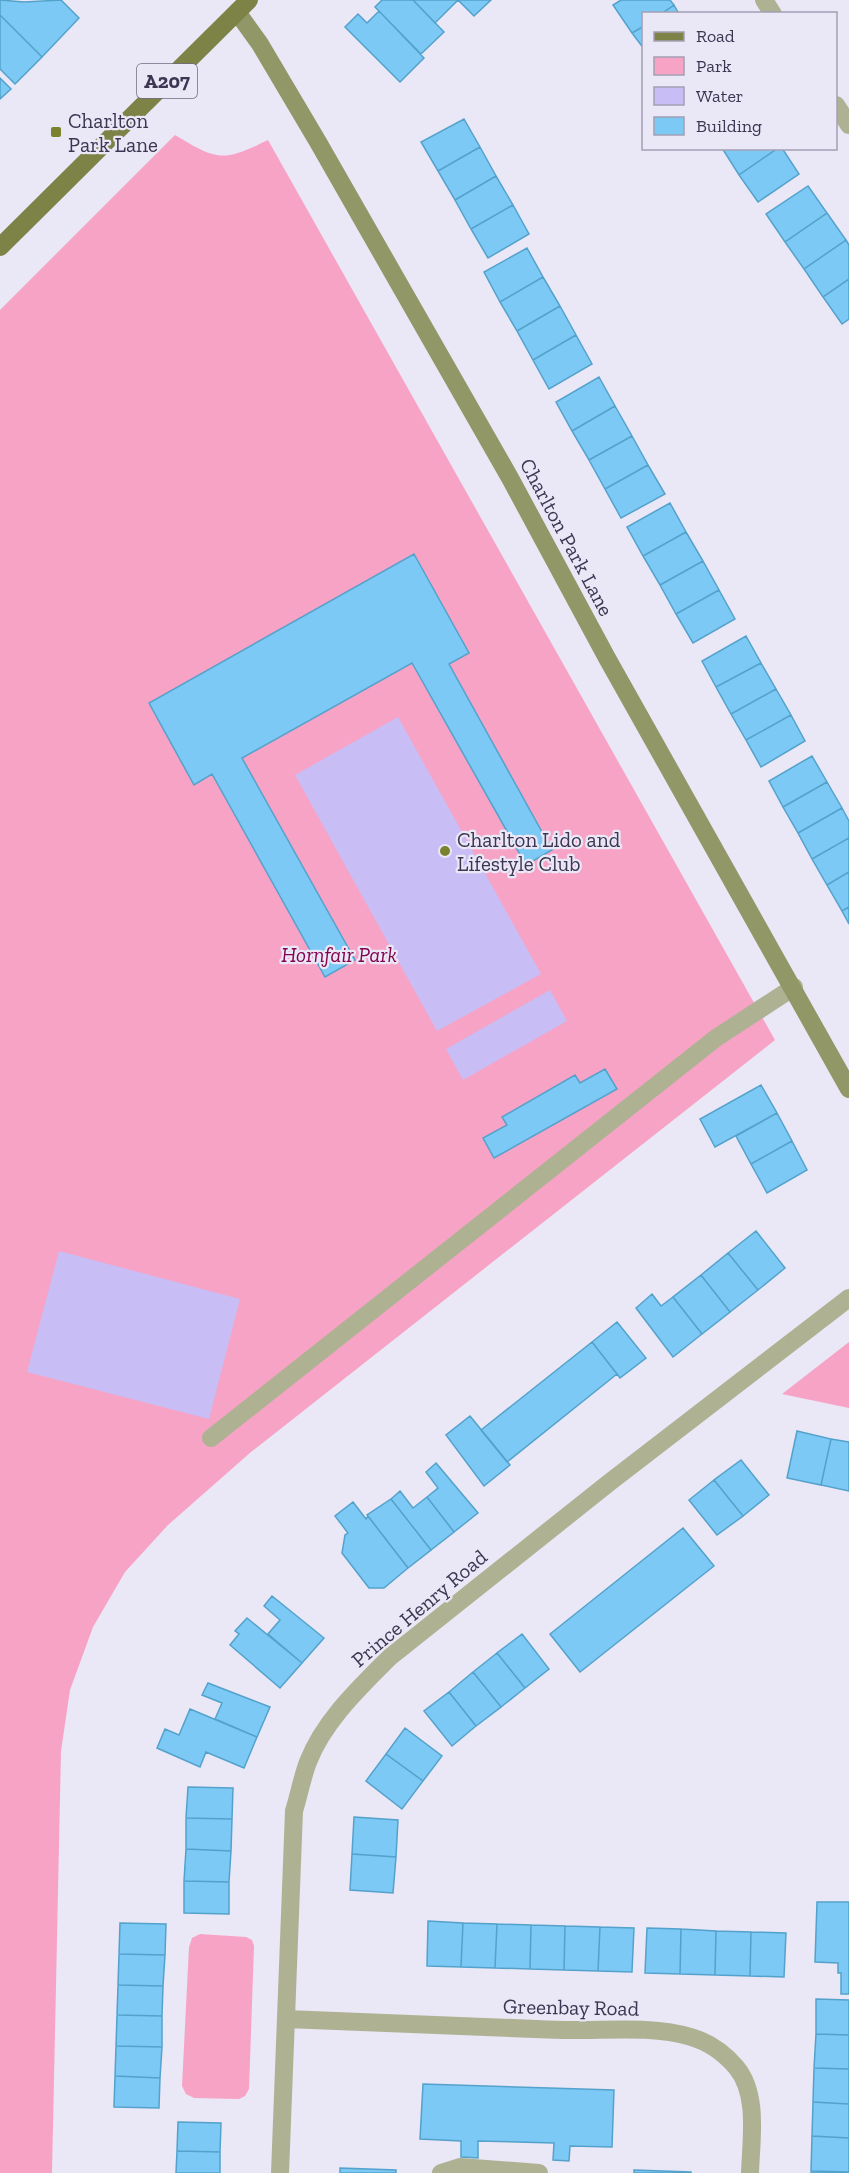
<svg xmlns="http://www.w3.org/2000/svg" width="849" height="2173" font-family="'Zilla Slab',serif">
	<rect width="100%" height="100%" fill="#eae7f6"/>
	<!-- green -->
	<path fill="#f7a3c6" d="M 175,135 C 218,161 223,162 268,140 L 775,1040 L 251,1452 L 168,1525 L 125,1572 L 93,1627 L 70,1690 L 61,1751 L 52,2173 L 0,2173 L 0,310 Z
		M 849,1342 L 849,1408 L 782,1394 Z
		M 200,1934 L 246,1937 L 252,1940 L 254,1946 L 249,2089 L 245,2096 L 239,2099 L 194,2098 L 186,2094 L 182,2086 L 189,1947 L 192,1938 Z"/>
	<!-- water -->
	<path fill="#c8bdf5" d="M 398,717 L 541,974 L 437,1031 L 295,775 Z
		M 550,990 L 567,1021 L 463,1080 L 446,1049 Z
		M 59,1251 L 240,1299 L 209,1419 L 27,1372 Z"/>
	<!-- building -->
	<path fill="#7bc9f4" stroke="#54a2cb" stroke-width="1.5" d="M 0,0 L 24,2 L 61,0 L 79,18 L 42,57 L 0,15 Z
		M 382,0 L 413,0 L 444,32 L 421,54 L 375,7 Z
		M 413,0 L 458,0 L 435,23 Z
		M 458,0 L 491,0 L 474,16 Z
		M 621,0 L 670,0 L 674,5 L 661,14 L 644,14 L 644,26 L 632,33 L 613,5 Z
		M 674,5 L 679,14 L 661,14 Z
		M 379,11 L 424,58 L 400,82 L 345,27 L 358,14 L 367,23 Z
		M 0,15 L 42,57 L 15,84 L 0,69 Z
		M 644,26 L 644,49 L 632,33 Z
		M 0,78 L 11,89 L 0,99 Z
		M 464,119 L 480,147 L 438,171 L 421,142 Z
		M 480,147 L 496,176 L 455,200 L 438,171 Z
		M 722,148 L 778,148 L 739,175 Z
		M 778,148 L 782,148 L 799,174 L 758,202 L 739,175 Z
		M 496,176 L 513,205 L 471,229 L 455,200 Z
		M 808,186 L 827,213 L 785,242 L 766,214 Z
		M 513,205 L 529,234 L 488,258 L 471,229 Z
		M 827,213 L 846,240 L 804,269 L 785,242 Z
		M 846,240 L 849,245 L 849,279 L 823,297 L 804,269 Z
		M 527,248 L 543,277 L 500,302 L 484,272 Z
		M 543,277 L 560,306 L 517,331 L 500,302 Z
		M 849,279 L 849,319 L 842,324 L 823,297 Z
		M 560,306 L 576,335 L 533,360 L 517,331 Z
		M 576,335 L 592,364 L 549,389 L 533,360 Z
		M 599,377 L 615,406 L 572,431 L 556,402 Z
		M 615,406 L 632,436 L 589,460 L 572,431 Z
		M 632,436 L 648,465 L 605,489 L 589,460 Z
		M 648,465 L 665,494 L 621,518 L 605,489 Z
		M 670,503 L 686,532 L 643,556 L 627,527 Z
		M 686,532 L 703,561 L 660,585 L 643,556 Z
		M 414,554 L 469,653 L 449,664 L 552,850 L 526,865 L 412,663 L 242,758 L 355,960 L 325,977 L 212,774 L 194,785 L 149,703 Z
		M 703,561 L 719,590 L 676,614 L 660,585 Z
		M 719,590 L 735,619 L 693,643 L 676,614 Z
		M 746,636 L 761,663 L 716,687 L 702,661 Z
		M 761,663 L 776,689 L 731,714 L 716,687 Z
		M 776,689 L 791,715 L 746,740 L 731,714 Z
		M 791,715 L 805,741 L 761,767 L 746,740 Z
		M 812,756 L 827,782 L 783,807 L 769,781 Z
		M 827,782 L 842,808 L 798,833 L 783,807 Z
		M 842,808 L 849,821 L 849,838 L 812,859 L 798,833 Z
		M 849,838 L 849,872 L 827,885 L 812,859 Z
		M 849,872 L 849,907 L 842,911 L 827,885 Z
		M 849,907 L 849,924 L 842,911 Z
		M 605,1069 L 617,1089 L 494,1158 L 483,1138 L 507,1125 L 502,1117 L 575,1075 L 580,1083 Z
		M 761,1085 L 777,1113 L 715,1147 L 700,1119 Z
		M 777,1113 L 792,1141 L 751,1164 L 736,1136 Z
		M 792,1141 L 807,1170 L 767,1193 L 751,1164 Z
		M 756,1231 L 785,1268 L 758,1290 L 728,1253 Z
		M 728,1253 L 758,1290 L 730,1312 L 701,1275 Z
		M 701,1275 L 730,1312 L 702,1334 L 673,1297 Z
		M 652,1294 L 661,1306 L 673,1297 L 702,1334 L 673,1357 L 636,1308 Z
		M 617,1322 L 646,1358 L 620,1378 L 592,1342 Z
		M 592,1342 L 617,1374 L 507,1462 L 481,1430 Z
		M 470,1416 L 510,1465 L 484,1486 L 446,1435 Z
		M 797,1431 L 831,1439 L 821,1485 L 787,1478 Z
		M 831,1439 L 849,1442 L 849,1491 L 821,1485 Z
		M 741,1460 L 769,1495 L 743,1516 L 714,1480 Z
		M 436,1463 L 478,1513 L 454,1532 L 427,1497 L 438,1488 L 426,1472 Z
		M 714,1480 L 743,1516 L 717,1535 L 689,1500 Z
		M 400,1491 L 413,1508 L 427,1497 L 454,1532 L 431,1550 L 391,1499 Z
		M 391,1499 L 431,1550 L 408,1568 L 367,1515 Z
		M 353,1502 L 366,1519 L 368,1516 L 408,1568 L 384,1588 L 369,1588 L 342,1553 L 345,1535 L 348,1533 L 335,1516 Z
		M 683,1528 L 714,1566 L 580,1672 L 550,1634 Z
		M 272,1596 L 324,1638 L 302,1663 L 268,1634 L 280,1620 L 264,1606 Z
		M 247,1618 L 302,1663 L 280,1688 L 230,1645 L 239,1634 L 235,1631 Z
		M 522,1634 L 549,1669 L 525,1688 L 497,1653 Z
		M 497,1653 L 525,1688 L 501,1707 L 473,1672 Z
		M 473,1672 L 501,1707 L 476,1726 L 449,1692 Z
		M 208,1683 L 270,1707 L 257,1737 L 215,1719 L 222,1703 L 202,1695 Z
		M 449,1692 L 476,1726 L 452,1746 L 424,1711 Z
		M 190,1709 L 257,1737 L 244,1768 L 206,1752 L 200,1767 L 157,1748 L 165,1729 L 179,1735 Z
		M 405,1728 L 442,1756 L 423,1781 L 386,1754 Z
		M 386,1754 L 423,1781 L 402,1809 L 366,1781 Z
		M 188,1787 L 233,1788 L 232,1819 L 186,1818 Z
		M 354,1817 L 398,1820 L 396,1857 L 352,1854 Z
		M 186,1818 L 232,1819 L 231,1851 L 186,1849 Z
		M 186,1849 L 231,1851 L 229,1882 L 184,1881 Z
		M 352,1854 L 396,1857 L 393,1893 L 350,1890 Z
		M 184,1881 L 229,1882 L 229,1914 L 184,1913 Z
		M 817,1902 L 849,1902 L 849,1994 L 841,1994 L 841,1973 L 838,1973 L 838,1963 L 815,1962 Z
		M 428,1921 L 463,1923 L 461,1967 L 427,1966 Z
		M 120,1923 L 166,1924 L 165,1955 L 119,1954 Z
		M 463,1923 L 497,1924 L 495,1968 L 461,1967 Z
		M 497,1924 L 531,1925 L 530,1969 L 495,1968 Z
		M 531,1925 L 565,1926 L 564,1970 L 530,1969 Z
		M 565,1926 L 600,1927 L 598,1971 L 564,1970 Z
		M 600,1927 L 634,1928 L 632,1972 L 598,1971 Z
		M 647,1928 L 681,1929 L 680,1974 L 645,1973 Z
		M 681,1929 L 716,1931 L 715,1975 L 680,1974 Z
		M 716,1931 L 751,1932 L 750,1976 L 715,1975 Z
		M 751,1932 L 786,1933 L 784,1977 L 750,1976 Z
		M 119,1954 L 165,1955 L 163,1986 L 118,1985 Z
		M 118,1985 L 163,1986 L 162,2016 L 117,2015 Z
		M 816,1999 L 849,2000 L 849,2035 L 816,2034 Z
		M 117,2015 L 162,2016 L 162,2047 L 116,2046 Z
		M 816,2034 L 849,2035 L 849,2069 L 814,2068 Z
		M 116,2046 L 162,2047 L 160,2078 L 115,2076 Z
		M 814,2068 L 849,2069 L 849,2104 L 813,2102 Z
		M 115,2076 L 160,2078 L 159,2108 L 114,2107 Z
		M 423,2084 L 614,2090 L 612,2147 L 570,2146 L 569,2161 L 553,2160 L 554,2143 L 478,2141 L 478,2158 L 461,2157 L 461,2141 L 420,2139 Z
		M 813,2102 L 849,2104 L 849,2138 L 812,2136 Z
		M 178,2122 L 221,2123 L 220,2152 L 177,2151 Z
		M 812,2136 L 849,2138 L 849,2172 L 811,2171 Z
		M 177,2151 L 220,2152 L 220,2173 L 176,2173 Z
		M 340,2168 L 396,2170 L 396,2173 L 340,2173 Z
		M 634,2170 L 691,2172 L 691,2173 L 634,2173 Z
		M 811,2171 L 849,2172 L 849,2173 L 811,2173 Z"/>
	<g fill="none" stroke-linecap="round" stroke-linejoin="round">
		<!-- lane -->
		<path stroke="#aeb293" stroke-width="18" d="M 211,1438 L 716,1038 L 794,987
			M 441,2173 L 460,2167 L 539,2173"/>
		<!-- street -->
		<path stroke="#aeb293" stroke-width="18" d="M 764,0 L 773,14
			M 836,105 L 849,125
			M 286,2019 C 378,2022 471,2027 564,2030 C 605,2031 651,2025 691,2037 C 708,2042 724,2053 736,2067 C 759,2094 751,2140 750,2173
			M 280,2173 L 294,1811 C 299,1795 302,1778 308,1762 C 324,1721 359,1688 390,1657 L 610,1482 L 849,1298"/>
		<!-- secondary -->
		<path stroke="#929768" stroke-width="18" d="M 237,12 L 260,44 L 318,142 L 510,478 L 607,658 L 849,1089"/>
		<!-- primary -->
		<path stroke="#7d8347" stroke-width="18" d="M 0,247 L 249,0"/>
	</g>
	<!-- markers -->
	<g fill="#7b822d" stroke="#eae7f6" stroke-width="2">
		<rect x="50" y="126" width="12" height="12" rx="3"/>
		<circle cx="445" cy="851" r="6"/>
	</g>
	<g text-anchor="middle" dominant-baseline="central" stroke-width="4.5" stroke-linejoin="round" paint-order="stroke">
		<!-- shield labels -->
		<rect fill="#eae7f6" stroke="#706b83" stroke-width="1.5" x="137" y="64" width="60" height="34" rx="4.5"/>
		<g font-size="20" font-weight="bold" fill="#3c3652">
			<text x="167" y="81">A207</text>
		</g>
		<!-- poi labels -->
		<g font-size="21" fill="#3c3652" stroke="#eae7f6" text-anchor="start">
			<text x="68" y="120">Charlton<tspan x="68" dy="24">Park Lane</tspan></text>
			<text x="457" y="839">Charlton Lido and<tspan x="457" dy="24">Lifestyle Club</tspan></text>
		</g>
		<!-- street labels -->
		<g font-size="21" fill="#3c3652" stroke="#eae7f6">
			<text transform="translate(567 537) rotate(62)">Charlton Park Lane</text>
			<text transform="translate(419 1608) rotate(-40)">Prince Henry Road</text>
			<text transform="translate(571 2007) rotate(1)">Greenbay Road</text>
		</g>
		<!-- park labels -->
		<g font-size="21" font-style="italic" fill="#82034e" stroke="#eae7f6">
			<text x="339" y="954">Hornfair Park</text>
		</g>
	</g>
	<!-- legend -->
	<rect x="642" y="12" width="195" height="138" fill="#eae7f6" stroke="#a4a0b4" stroke-width="1.5"/>
	<rect x="654" y="32" width="30" height="9" fill="#7d8347" stroke="#a4a0b4" stroke-width="1.5"/>
	<text x="696" y="42" font-size="18" fill="#3c3652">Road</text>
	<rect x="654" y="57" width="30" height="18" fill="#f7a3c6" stroke="#a4a0b4" stroke-width="1.5"/>
	<text x="696" y="72" font-size="18" fill="#3c3652">Park</text>
	<rect x="654" y="87" width="30" height="18" fill="#c8bdf5" stroke="#a4a0b4" stroke-width="1.5"/>
	<text x="696" y="102" font-size="18" fill="#3c3652">Water</text>
	<rect x="654" y="117" width="30" height="18" fill="#7bc9f4" stroke="#a4a0b4" stroke-width="1.5"/>
	<text x="696" y="132" font-size="18" fill="#3c3652">Building</text>
</svg>
